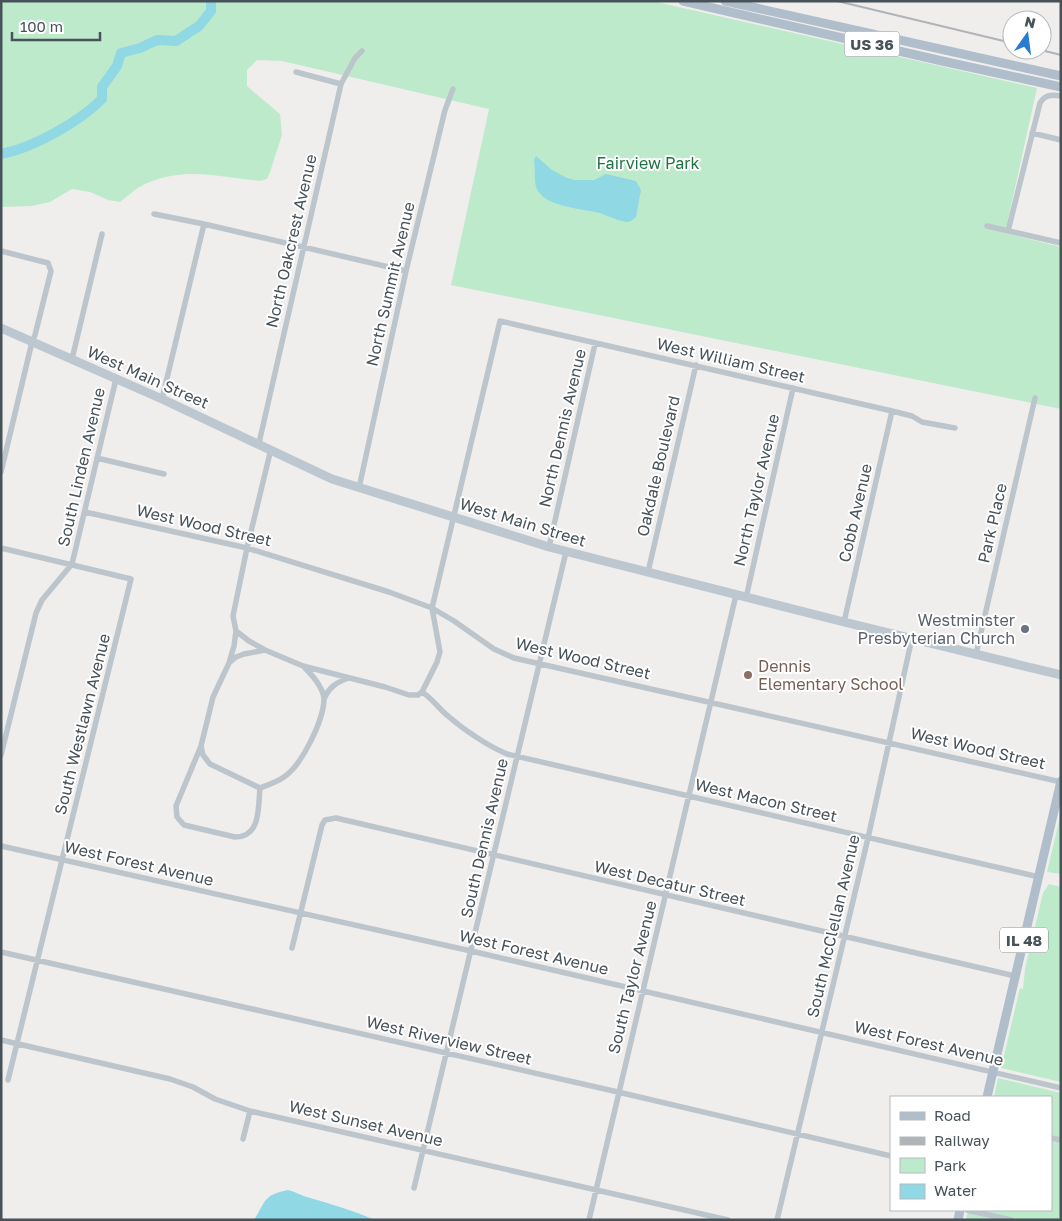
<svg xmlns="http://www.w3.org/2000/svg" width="1062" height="1221" font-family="'Golos Text',sans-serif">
	<rect width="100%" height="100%" fill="#f0eded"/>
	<!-- green -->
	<path fill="#beeacc" d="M 1,1 L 652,1 L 1037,88 L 1005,233 L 1061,247 L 1061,409 L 451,285 L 489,109 L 282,61 L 257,60 L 247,70 L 247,86 L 280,114 L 282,135 L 270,172 L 267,179 L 260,181 C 219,177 185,166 145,184 C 136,188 128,196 120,202 L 108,200 L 90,192 L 72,189 L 50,202 L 31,206 L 1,207 Z
		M 1061,813 L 1061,874 L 1047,872 Z
		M 1049,884 L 1061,887 L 1061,1082 L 1001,1068 L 1020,988 L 1023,989 L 1025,969 L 1043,893 Z
		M 998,1078 L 1061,1093 L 1061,1214 L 1058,1220 L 966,1220 L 968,1210 L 1051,1210 L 1051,1097 L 994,1097 Z"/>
	<!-- water -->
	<path fill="#8fd8e4" d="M 536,156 L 552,170 L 567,178 L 574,180 L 594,180 L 606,174 L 636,181 L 641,190 L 636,217 C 633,220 630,222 626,222 C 617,220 608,216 600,213 C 583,209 548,207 538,191 C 533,184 536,169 534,160 Z
		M 288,1190 C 296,1192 302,1196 310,1198 C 332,1204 354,1211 375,1220 L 254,1220 C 266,1201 263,1195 288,1190 Z"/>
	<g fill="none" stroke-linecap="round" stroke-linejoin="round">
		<!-- river -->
		<path stroke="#8fd8e4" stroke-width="10" d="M 1,154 C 33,148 79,122 102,99 L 102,87 L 117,66 L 121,53 L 140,48 L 157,40 L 176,41 L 199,26 L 211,11 L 211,1"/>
		<!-- street -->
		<path stroke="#bcc5cb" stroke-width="5.5" d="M 296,72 L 341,84
			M 1032,133 L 1061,140
			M 154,214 L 204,224 L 406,271
			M 987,226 L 1061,243
			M 1008,231 L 1040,103 C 1045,95 1051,94 1061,96
			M 1,251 L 48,263 L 51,271 L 35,335 L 32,342 L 1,472
			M 72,359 L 102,234
			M 162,399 L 204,224
			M 259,443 L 341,84 L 355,58 L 362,51
			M 271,449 L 247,548 L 233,616 L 236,631 L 234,646 L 229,663 L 213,697 L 201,746 L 203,755 L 210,764 L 260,788 C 268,785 277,782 284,777 C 302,765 323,721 324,700 C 324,688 313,676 305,668
			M 97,458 L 164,474
			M 359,488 L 406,271 L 445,110 L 453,89
			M 85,512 L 247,548 L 389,592 L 432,608 L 454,621 L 494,649 L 514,658 L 1061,782
			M 549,547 L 595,344
			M 1,548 L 131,579 L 8,1080
			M 648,572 L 696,365
			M 746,598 L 793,388
			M 844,622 L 892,411
			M 236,631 L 249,641 L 265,650
			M 976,654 L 1035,398
			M 229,663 L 236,657 L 244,654 L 265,650 L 303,666 L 385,687 L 409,695 L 418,695 L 422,692 C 433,699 438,708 448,716 C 464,730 488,746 507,754 L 1039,877
			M 422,692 L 437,662 L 440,652 L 432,608 L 500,321 L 892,411 L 912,416 L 922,422 L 955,428
			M 324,699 C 329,687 337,682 349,678
			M 201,746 L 176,806 L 177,817 L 184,825 L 235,837 C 261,837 258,808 260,788
			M 1,755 L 36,613 L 42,600 L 72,564 L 116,379
			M 1,846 L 471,951 L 1061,1088
			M 292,948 L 322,825 L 325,820 L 336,818 L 1015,976
			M 1,952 L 618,1092 L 891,1156
			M 1,1040 L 170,1079 L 193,1087 L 215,1099 L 250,1111 L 728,1220
			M 1051,1138 L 1061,1140
			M 243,1139 L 250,1111
			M 414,1188 L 566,552
			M 967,1210 L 1011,1220
			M 589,1220 L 736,595
			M 777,1220 L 868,838 L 912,638"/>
		<!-- secondary -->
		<path stroke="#bcc7d0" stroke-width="9" d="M 1,328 L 162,399 L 332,479 L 549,547 L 844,622 L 1061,675"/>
		<!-- primary -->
		<path stroke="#afbeca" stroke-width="9" d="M 683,1 L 942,61 L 1061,87
			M 725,1 L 1061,76
			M 987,1097 L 1061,781
			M 958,1220 L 960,1210"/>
		<!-- rail -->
		<path stroke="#b0b3b7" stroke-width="2" d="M 837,1 L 1012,43
			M 1041,50 L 1061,55"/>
	</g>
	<!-- markers -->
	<circle fill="#6b7280" stroke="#fff" stroke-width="2" cx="1025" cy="629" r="5"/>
	<circle fill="#8d6e63" stroke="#fff" stroke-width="2" cx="748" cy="675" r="5"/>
	<g text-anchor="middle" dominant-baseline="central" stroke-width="4" stroke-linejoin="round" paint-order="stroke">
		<!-- shield labels -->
		<g fill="#fff" stroke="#7e868b" stroke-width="1">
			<rect x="844.5" y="31.5" width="55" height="25" rx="4"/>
			<rect x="1000" y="927.5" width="48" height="25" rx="4"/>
		</g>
		<g font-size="15" font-weight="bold" fill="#475259">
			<text x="872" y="44">US 36</text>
			<text x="1024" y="940">IL 48</text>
		</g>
		<!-- park labels -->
		<g font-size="16" fill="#1e7343" stroke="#fff">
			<text x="648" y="163">Fairview Park</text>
		</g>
		<!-- street labels -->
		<g font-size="16" fill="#475259" stroke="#fff">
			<text transform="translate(291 241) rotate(-77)">North Oakcrest Avenue</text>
			<text transform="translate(390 284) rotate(-77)">North Summit Avenue</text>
			<text transform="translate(731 360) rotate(13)">West William Street</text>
			<text transform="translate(148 377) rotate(24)">West Main Street</text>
			<text transform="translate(562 428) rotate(-77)">North Dennis Avenue</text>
			<text transform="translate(658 466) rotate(-77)">Oakdale Boulevard</text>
			<text transform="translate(81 467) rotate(-77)">South Linden Avenue</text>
			<text transform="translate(756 490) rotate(-77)">North Taylor Avenue</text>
			<text transform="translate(855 513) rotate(-77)">Cobb Avenue</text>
			<text transform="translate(523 522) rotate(17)">West Main Street</text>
			<text transform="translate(992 523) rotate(-77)">Park Place</text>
			<text transform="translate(204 525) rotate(13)">West Wood Street</text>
			<text transform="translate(583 658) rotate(13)">West Wood Street</text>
			<text transform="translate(82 724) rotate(-76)">South Westlawn Avenue</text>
			<text transform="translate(978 748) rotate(13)">West Wood Street</text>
			<text transform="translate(766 800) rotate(13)">West Macon Street</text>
			<text transform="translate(484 838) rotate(-77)">South Dennis Avenue</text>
			<text transform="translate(139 863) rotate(13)">West Forest Avenue</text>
			<text transform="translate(670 883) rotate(13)">West Decatur Street</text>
			<text transform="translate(833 926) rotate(-77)">South McClellan Avenue</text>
			<text transform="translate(534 952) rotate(13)">West Forest Avenue</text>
			<text transform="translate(632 977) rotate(-76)">South Taylor Avenue</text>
			<text transform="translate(449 1040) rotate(13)">West Riverview Street</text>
			<text transform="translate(929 1043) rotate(13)">West Forest Avenue</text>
			<text transform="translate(366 1123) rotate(13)">West Sunset Avenue</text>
		</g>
		<!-- worship labels -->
		<g font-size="16" fill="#5b616d" stroke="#fff" text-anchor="end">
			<text x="1015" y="620">Westminster<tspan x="1015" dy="18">Presbyterian Church</tspan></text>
		</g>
		<!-- education labels -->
		<g font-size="16" fill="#785e54" stroke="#fff" text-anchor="start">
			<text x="758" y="666">Dennis<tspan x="758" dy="18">Elementary School</tspan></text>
		</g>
	</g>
	<!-- border -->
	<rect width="1062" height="1221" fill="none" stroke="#475259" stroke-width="5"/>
	<!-- legend -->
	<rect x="890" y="1096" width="162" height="115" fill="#ffffff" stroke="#b5babd"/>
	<rect x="900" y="1112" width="25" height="8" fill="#afbeca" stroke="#b5babd"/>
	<text x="934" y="1121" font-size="15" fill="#475259">Road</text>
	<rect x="900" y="1137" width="25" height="8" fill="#b0b3b7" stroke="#b5babd"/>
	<text x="934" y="1146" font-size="15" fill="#475259">Railway</text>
	<rect x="900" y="1158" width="25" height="15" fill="#beeacc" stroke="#b5babd"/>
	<text x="934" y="1171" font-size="15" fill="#475259">Park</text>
	<rect x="900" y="1184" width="25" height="15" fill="#8fd8e4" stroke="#b5babd"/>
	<text x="934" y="1196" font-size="15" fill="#475259">Water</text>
	<!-- north arrow -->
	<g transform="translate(1027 35) rotate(14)"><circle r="24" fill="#ffffff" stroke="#b5babd"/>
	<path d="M0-4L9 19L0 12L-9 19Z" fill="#287dcf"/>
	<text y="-8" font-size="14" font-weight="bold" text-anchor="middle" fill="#475259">N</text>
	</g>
	<!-- scale -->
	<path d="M12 32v8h88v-8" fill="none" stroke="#475259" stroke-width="2.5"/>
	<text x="20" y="32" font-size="15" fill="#475259" stroke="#ffffff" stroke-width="4" paint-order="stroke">100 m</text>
</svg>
